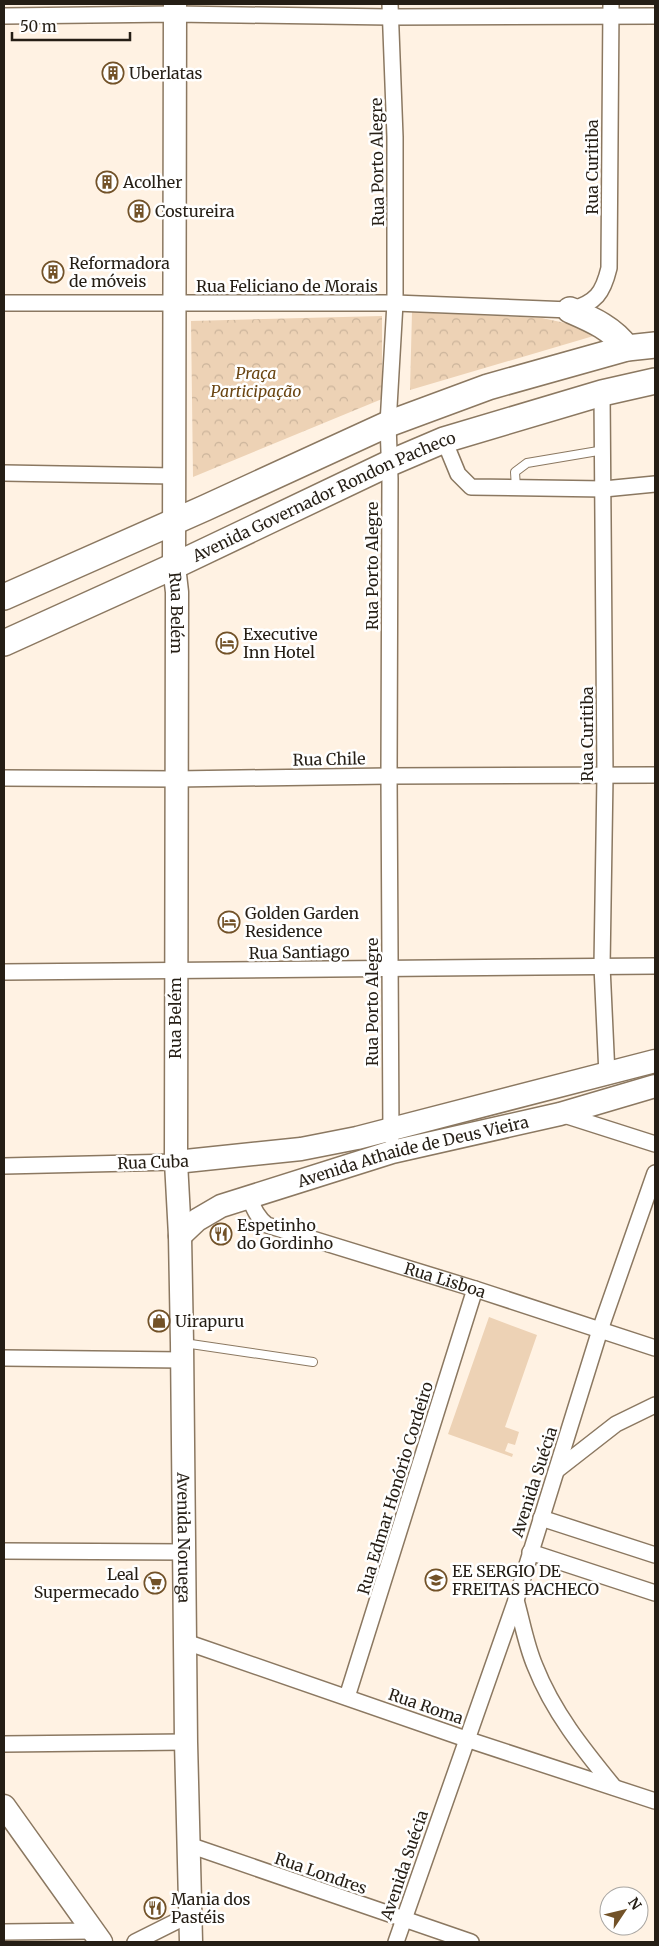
<svg xmlns="http://www.w3.org/2000/svg" width="659" height="1946" font-family="Merriweather,serif">
	<defs>
		<pattern id="park-crowns" width="20" height="18" patternUnits="userSpaceOnUse" patternTransform="scale(1.25)"><rect width="20" height="18" fill="#edd2b5"/><path d="M2 6a3 3 0 1 1 6 0M12 15a3 3 0 1 1 6 0" fill="none" stroke="#cbb49b"/></pattern>
	</defs>
	<rect width="100%" height="100%" fill="#fff2e3"/>
	<!-- park -->
	<path fill="url(#park-crowns)" d="M 412,312 L 542,318 L 607,332 L 410,390 Z
		M 382,316 L 382,399 L 193,477 L 191,321 Z"/>
	<!-- garden -->
	<path fill="#edd2b5" d="M 489,1317 L 537,1335 L 505,1427 L 519,1432 L 515,1445 L 508,1443 L 505,1451 L 513,1454 L 512,1457 L 448,1434 Z"/>
	<g fill="none" stroke-linecap="round" stroke-linejoin="round">
		<!-- lane casing -->
		<g stroke="#8b7861" stroke-width="10">
			<path id="lane" d="M 516,488 L 515,472 L 527,463 L 604,450
				M 184,1343 L 313,1362"/>
		</g>
		<!-- street casing -->
		<g stroke="#8b7861" stroke-width="18">
			<g id="street">
				<path d="M 390,4 L 395,137 L 395,303 L 388,424 L 390,479 L 389,776 L 391,1137"/>
				<path d="M 4,16 L 175,14 L 390,17 L 655,16"/>
				<path d="M 4,303 L 395,303 L 570,310 C 596,303 603,293 609,268 L 611,4"/>
				<path d="M 602,393 L 605,776 L 602,966 L 607,1075"/>
				<path d="M 444,440 L 458,474 L 471,487 L 604,489 L 655,484"/>
				<path d="M 4,473 L 174,476"/>
				<path d="M 4,778 L 176,779 L 389,776 L 655,775"/>
				<path d="M 4,972 L 655,966"/>
				<path d="M 561,1114 L 655,1144"/>
				<path d="M 4,1166 L 176,1162"/>
				<path id="s1" d="M 249,1197 C 254,1209 257,1217 267,1225 L 475,1289 L 655,1348"/>
				<path d="M 4,1358 L 183,1360"/>
				<path d="M 557,1470 L 616,1424 L 655,1405"/>
				<path d="M 541,1518 L 655,1555"/>
				<path d="M 4,1551 L 185,1552"/>
				<path d="M 530,1552 L 655,1593"/>
				<path d="M 516,1600 C 522,1621 526,1645 535,1666 C 553,1712 583,1749 614,1787"/>
				<path d="M 186,1642 L 466,1739 L 655,1801"/>
				<path d="M 347,1697 L 475,1289"/>
				<path d="M 4,1744 L 186,1742"/>
				<path d="M 189,1845 L 471,1942"/>
				<path d="M 4,1932 L 92,1931"/>
				<path d="M 135,1942 L 191,1914"/>
				<path d="M 396,1942 L 516,1600 L 600,1330 L 655,1173"/>
			</g>
		</g>
		<!-- secondary casing -->
		<g stroke="#8b7861" stroke-width="25">
			<g id="secondary">
				<path id="s2" d="M 175,4 L 174,566 L 177,592 L 176,1162 L 180,1236 L 182,1343 L 186,1742 L 191,1942"/>
				<path d="M 176,1162 L 301,1149 L 357,1138 L 655,1061"/>
				<path id="s3" d="M 180,1236 L 197,1220 L 221,1206 L 392,1152 L 560,1114 L 655,1086"/>
				<path d="M 4,1806 L 101,1942"/>
			</g>
		</g>
		<!-- primary casing -->
		<g stroke="#8b7861" stroke-width="28">
			<g id="primary">
				<path d="M 570,310 C 593,320 612,328 627,348"/>
				<path d="M 4,597 L 205,508 L 388,424 L 488,387 L 627,348 L 655,345"/>
				<path id="s4" d="M 4,643 L 174,566 L 390,463 L 444,440 L 602,393 L 655,381"/>
			</g>
		</g>
		<!-- lane -->
		<use href="#lane" stroke="#fff" stroke-width="8"/>
		<!-- street -->
		<use href="#street" stroke="#fff" stroke-width="15"/>
		<!-- secondary -->
		<use href="#secondary" stroke="#fff" stroke-width="22"/>
		<!-- primary -->
		<use href="#primary" stroke="#fff" stroke-width="25"/>
	</g>
	<!-- icons -->
	<defs>
		<g id="building-ring" transform="scale(1.125)"><circle r="9.5" fill="#fff" stroke="#725228" stroke-width="1.5"/><path d="M-4-6H4V6H1V3H-1V6H-4ZM-2.5-4.3h1.7v1.8h-1.7ZM.8-4.3h1.7v1.8H.8ZM-2.5-1h1.7V.8h-1.7ZM.8-1h1.7V.8H.8Z" fill="#725228"/></g>
		<g id="hotel-ring" transform="scale(1.125)"><circle r="9.5" fill="#fff" stroke="#725228" stroke-width="1.5"/><path d="M-6-4.5h1.5V1H6V5H4.5V3h-9V5H-6ZM-4 0a1.8 1.8 0 1 1 3.6 0ZM.5 0V-2.5h3Q6-2.5 6 0Z" fill="#725228"/></g>
		<g id="restaurant-ring" transform="scale(1.125)"><circle r="9.5" fill="#fff" stroke="#725228" stroke-width="1.5"/><path d="M-5-6h1v4h1v-4h1v4h1v-4h1v5L-1.5 .5V6h-2V.5L-5-1ZM5-6V6H3V1.5H1.5Q1.5-4 5-6Z" fill="#725228"/></g>
		<g id="shop-ring" transform="scale(1.125)"><circle r="9.5" fill="#fff" stroke="#725228" stroke-width="1.5"/><path d="M-5-2.5h2.3a2.7 3.5 0 0 1 5.4 0H5L5.5 6h-11ZM-1.5-2.5h3a1.5 2.3 0 0 0-3 0Z" fill="#725228"/></g>
		<g id="school-ring" transform="scale(1.125)"><circle r="9.5" fill="#fff" stroke="#725228" stroke-width="1.5"/><path d="M0-5L7-2L0 1L-7-2ZM-4 1L0 2.5L4 1V4Q0 6-4 4Z" fill="#725228"/></g>
		<g id="supermarket-ring" transform="scale(1.125)"><circle r="9.5" fill="#fff" stroke="#725228" stroke-width="1.5"/><path d="M-6-5.5h2.5l.6 2H6L4.5 2H-2.5L-4.4-4H-6ZM-1.5 3.2a1.3 1.3 0 1 0 .1 0ZM3 3.2a1.3 1.3 0 1 0 .1 0Z" fill="#725228"/></g>
	</defs>
	<g fill-rule="evenodd">
		<use href="#building-ring" x="113" y="73"/>
		<use href="#building-ring" x="107" y="182"/>
		<use href="#building-ring" x="139" y="211"/>
		<use href="#building-ring" x="53" y="272"/>
		<use href="#hotel-ring" x="227" y="643"/>
		<use href="#hotel-ring" x="229" y="922"/>
		<use href="#restaurant-ring" x="221" y="1234"/>
		<use href="#shop-ring" x="159" y="1321"/>
		<use href="#school-ring" x="436" y="1580"/>
		<use href="#supermarket-ring" x="155" y="1583"/>
		<use href="#restaurant-ring" x="155" y="1908"/>
	</g>
	<g text-anchor="middle" dominant-baseline="central" stroke-width="5" stroke-linejoin="round" paint-order="stroke">
		<!-- poi labels -->
		<g font-size="16" fill="#251e15" stroke="#fff" text-anchor="start">
			<text x="129" y="73">Uberlatas</text>
			<text x="123" y="182">Acolher</text>
			<text x="155" y="211">Costureira</text>
			<text x="69" y="263">Reformadora<tspan x="69" dy="18">de móveis</tspan></text>
			<text x="243" y="634">Executive<tspan x="243" dy="18">Inn Hotel</tspan></text>
			<text x="245" y="913">Golden Garden<tspan x="245" dy="18">Residence</tspan></text>
			<text x="237" y="1225">Espetinho<tspan x="237" dy="18">do Gordinho</tspan></text>
			<text x="175" y="1321">Uirapuru</text>
			<text x="452" y="1571">EE SERGIO DE<tspan x="452" dy="18">FREITAS PACHECO</tspan></text>
			<text x="139" y="1574" text-anchor="end">Leal<tspan x="139" dy="18">Supermecado</tspan></text>
			<text x="171" y="1899">Mania dos<tspan x="171" dy="18">Pastéis</tspan></text>
		</g>
		<!-- street labels -->
		<g font-size="16" fill="#251e15" stroke="#fff">
			<text transform="translate(377 162) rotate(-91)">Rua Porto Alegre</text>
			<text transform="translate(592 167) rotate(-90)">Rua Curitiba</text>
			<text x="287" y="286">Rua Feliciano de Morais</text>
			<text stroke="none"><textPath href="#s4" startOffset="352">Avenida Governador Rondon Pacheco</textPath></text>
			<text transform="translate(372 566) rotate(-90)">Rua Porto Alegre</text>
			<text stroke="none"><textPath href="#s2" startOffset="609">Rua Belém</textPath></text>
			<text transform="translate(587 734) rotate(-90)">Rua Curitiba</text>
			<text transform="translate(329 759) rotate(-1)">Rua Chile</text>
			<text transform="translate(299 952) rotate(-1)">Rua Santiago</text>
			<text transform="translate(372 1002) rotate(-90)">Rua Porto Alegre</text>
			<text transform="translate(175 1018) rotate(-90)">Rua Belém</text>
			<text stroke="none"><textPath href="#s3" startOffset="251">Avenida Athaide de Deus Vieira</textPath></text>
			<text transform="translate(153 1162) rotate(-2)">Rua Cuba</text>
			<text stroke="none"><textPath href="#s1" startOffset="220">Rua Lisboa</textPath></text>
			<text transform="translate(534 1482) rotate(-72)">Avenida Suécia</text>
			<text transform="translate(395 1488) rotate(-73)">Rua Edmar Honório Cordeiro</text>
			<text stroke="none"><textPath href="#s2" startOffset="1534">Avenida Noruega</textPath></text>
			<text transform="translate(426 1706) rotate(19)">Rua Roma</text>
			<text transform="translate(404 1865) rotate(-71)">Avenida Suécia</text>
			<text transform="translate(321 1873) rotate(19)">Rua Londres</text>
		</g>
		<!-- park labels -->
		<g font-size="16" font-style="italic" fill="#6a4512" stroke="#fff">
			<text x="256" y="373">Praça<tspan x="256" dy="18">Participação</tspan></text>
		</g>
	</g>
	<!-- border -->
	<rect width="659" height="1946" fill="none" stroke="#251e15" stroke-width="10"/>
	<!-- north arrow -->
	<g transform="translate(624 1911) rotate(55)"><circle r="24" fill="#ffffff" stroke="#a8a5a1"/>
	<path d="M0-4L9 19L0 12L-9 19Z" fill="#725228"/>
	<text y="-8" font-size="14" font-weight="bold" text-anchor="middle" fill="#251e15">N</text>
	</g>
	<!-- scale -->
	<path d="M12 32v8h118v-8" fill="none" stroke="#251e15" stroke-width="2.5"/>
	<text x="20" y="32" font-size="15" fill="#251e15" stroke="#ffffff" stroke-width="4" paint-order="stroke">50 m</text>
</svg>
